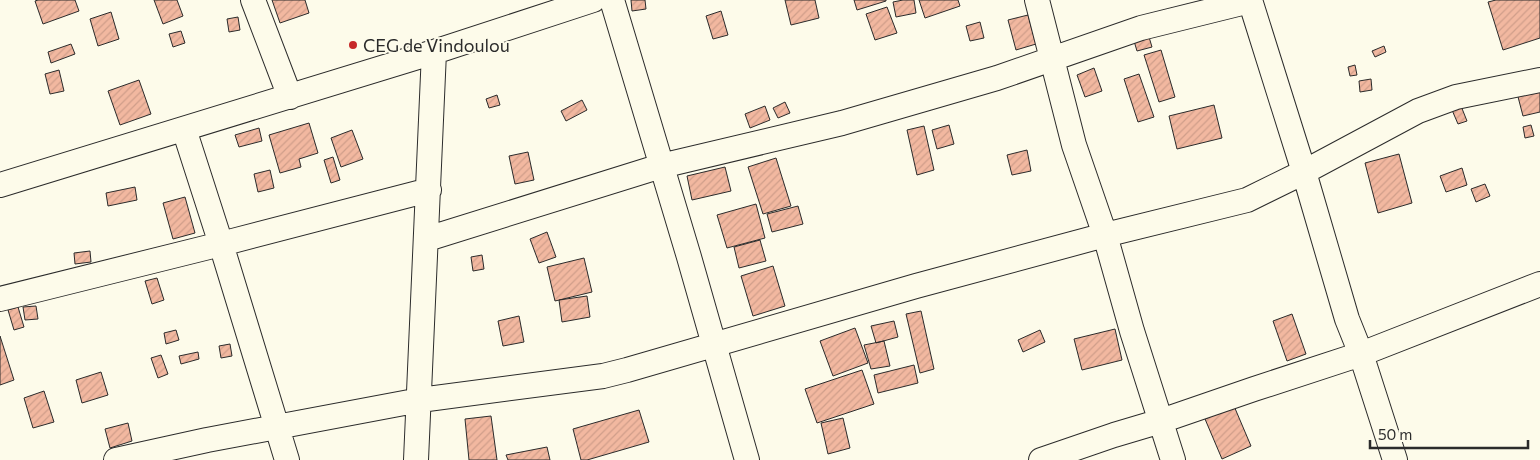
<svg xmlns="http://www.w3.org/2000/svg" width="1540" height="460" font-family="Commissioner,sans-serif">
	<defs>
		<pattern id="building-hatch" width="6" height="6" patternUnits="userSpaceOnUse" patternTransform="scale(1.25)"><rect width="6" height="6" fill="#f2b8a0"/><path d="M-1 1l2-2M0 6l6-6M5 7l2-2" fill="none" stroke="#d09e8a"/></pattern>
	</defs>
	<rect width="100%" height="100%" fill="#fdfbea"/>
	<!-- building -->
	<path fill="url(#building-hatch)" stroke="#2b2b2b" d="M 38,0 L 75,0 L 79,11 L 43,24 L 35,1 Z
		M 154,0 L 177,0 L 183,16 L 163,24 Z
		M 272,0 L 305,0 L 309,13 L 280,23 Z
		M 631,0 L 645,0 L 646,9 L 632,11 Z
		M 785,0 L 815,0 L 819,18 L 791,25 Z
		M 854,0 L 886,0 L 886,1 L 857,10 Z
		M 903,0 L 914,0 L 916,13 L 896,17 L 893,2 Z
		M 919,0 L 958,0 L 960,6 L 925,18 Z
		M 1496,0 L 1540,0 L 1540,38 L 1503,50 L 1488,2 Z
		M 887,7 L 897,33 L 875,40 L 866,14 Z
		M 721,11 L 728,35 L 713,39 L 706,16 Z
		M 111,12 L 119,39 L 98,46 L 90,19 Z
		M 1028,15 L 1036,44 L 1016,50 L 1008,20 Z
		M 238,17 L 240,30 L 229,32 L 227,19 Z
		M 980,22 L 984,38 L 970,41 L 966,26 Z
		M 181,31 L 185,43 L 173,47 L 169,34 Z
		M 1149,37 L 1152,47 L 1137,51 L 1134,41 Z
		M 71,44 L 75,54 L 51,63 L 48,52 Z
		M 1384,46 L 1386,52 L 1375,57 L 1372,51 Z
		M 1161,50 L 1175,97 L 1159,102 L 1144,55 Z
		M 1355,65 L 1357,75 L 1350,76 L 1348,67 Z
		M 1094,68 L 1102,91 L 1085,97 L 1077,75 Z
		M 59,70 L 64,91 L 50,94 L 45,74 Z
		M 1139,74 L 1154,117 L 1138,122 L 1124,79 Z
		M 1371,79 L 1372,90 L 1360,92 L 1359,81 Z
		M 139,80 L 151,114 L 120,125 L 108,91 Z
		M 1540,87 L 1540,112 L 1523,116 L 1517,93 Z
		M 497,95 L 500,105 L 489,108 L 486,99 Z
		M 582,100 L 587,110 L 566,121 L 561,111 Z
		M 785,102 L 790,113 L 778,118 L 773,108 Z
		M 1214,105 L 1222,138 L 1177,149 L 1169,116 Z
		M 765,106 L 770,120 L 750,128 L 745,114 Z
		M 1461,106 L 1467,121 L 1458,124 L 1452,110 Z
		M 309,123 L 318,153 L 299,159 L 301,167 L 280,173 L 269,135 Z
		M 949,125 L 954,144 L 937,149 L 932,130 Z
		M 1531,125 L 1534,136 L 1525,138 L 1523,127 Z
		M 924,126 L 934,170 L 917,175 L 907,130 Z
		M 259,128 L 262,141 L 239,147 L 235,135 Z
		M 352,130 L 363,159 L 341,167 L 331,138 Z
		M 1027,150 L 1031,171 L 1012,175 L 1007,155 Z
		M 528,152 L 534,180 L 515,184 L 509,156 Z
		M 1399,154 L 1412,203 L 1378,213 L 1365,163 Z
		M 333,157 L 340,180 L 331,183 L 324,160 Z
		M 776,158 L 791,206 L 763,214 L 748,167 Z
		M 725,167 L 731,191 L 692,200 L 687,176 Z
		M 1462,168 L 1467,185 L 1446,192 L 1440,176 Z
		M 270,170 L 274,188 L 258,192 L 254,174 Z
		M 1485,184 L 1490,196 L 1476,202 L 1471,189 Z
		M 135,187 L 137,200 L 108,206 L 106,193 Z
		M 185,197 L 195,233 L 173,239 L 163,203 Z
		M 756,204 L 765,238 L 727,248 L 717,215 Z
		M 798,206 L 803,224 L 772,232 L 767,214 Z
		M 547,232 L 556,257 L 539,263 L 530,239 Z
		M 760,240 L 766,261 L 739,268 L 734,247 Z
		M 90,251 L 91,262 L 75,264 L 74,253 Z
		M 482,255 L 484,269 L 473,271 L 471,257 Z
		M 584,258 L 592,292 L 555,301 L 547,267 Z
		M 773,266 L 785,306 L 753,316 L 741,276 Z
		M 157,278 L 164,300 L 152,304 L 145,281 Z
		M 587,296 L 590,317 L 562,322 L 559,300 Z
		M 36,306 L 38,319 L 25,320 L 23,307 Z
		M 18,307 L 24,327 L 14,330 L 8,310 Z
		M 921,311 L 934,369 L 920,373 L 906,314 Z
		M 1292,314 L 1306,354 L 1287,361 L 1273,321 Z
		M 519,316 L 524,342 L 503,346 L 498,321 Z
		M 894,321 L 898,337 L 876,343 L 871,326 Z
		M 855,328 L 868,363 L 833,376 L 820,341 Z
		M 1115,329 L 1122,360 L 1082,370 L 1074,339 Z
		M 176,330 L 179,340 L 166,344 L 164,333 Z
		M 1040,330 L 1045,342 L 1023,352 L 1018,340 Z
		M 0,336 L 14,380 L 0,385 Z
		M 884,341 L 890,366 L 871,369 L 864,345 Z
		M 230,344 L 232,356 L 221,358 L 219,346 Z
		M 198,352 L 199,359 L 181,364 L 179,356 Z
		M 161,355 L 168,374 L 158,378 L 151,358 Z
		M 914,365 L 918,383 L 878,393 L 874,375 Z
		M 862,370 L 874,404 L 817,423 L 805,389 Z
		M 101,372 L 108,395 L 82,403 L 76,380 Z
		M 44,391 L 54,422 L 33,428 L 24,398 Z
		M 1234,406 L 1251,446 L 1222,459 L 1205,419 Z
		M 639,410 L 649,442 L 587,460 L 581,460 L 573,429 Z
		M 491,416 L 497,460 L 469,460 L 465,419 Z
		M 843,418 L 850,448 L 828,454 L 821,423 Z
		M 128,423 L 132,441 L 110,448 L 105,429 Z
		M 547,447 L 550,460 L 508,460 L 506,455 Z"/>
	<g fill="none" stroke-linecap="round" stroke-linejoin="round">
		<!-- minor casing -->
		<g stroke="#2b2b2b" stroke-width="26">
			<path id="minor" d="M 253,0 L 290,97
				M 612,0 L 689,257 L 747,460
				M 1037,0 L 1074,145 L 1105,235 L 1132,331 L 1173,460
				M 1250,0 L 1304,172 L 1347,319 L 1361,354 L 1395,460
				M 184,129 L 221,244 L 287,460
				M 0,185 L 434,52 L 593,0
				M 427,239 L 661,166 L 842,123 L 997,78 L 1141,28 L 1250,1
				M 0,299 L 221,244 L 429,190
				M 116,460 L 207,440 L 420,400 L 603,376 L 627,370 L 916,286 L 1105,235 L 1247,200 L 1304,172 L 1418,111 L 1456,97 L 1540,80
				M 416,460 L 434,52
				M 1041,460 L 1114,435 L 1161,421 L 1254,389 L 1361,354 L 1540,284"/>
		</g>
		<!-- minor -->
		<use href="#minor" stroke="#fdfbea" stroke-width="24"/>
	</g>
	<!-- markers -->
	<circle fill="#c62828" stroke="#fdfbea" stroke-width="2" cx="353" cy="45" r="5"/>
	<g text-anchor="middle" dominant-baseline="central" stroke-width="4" stroke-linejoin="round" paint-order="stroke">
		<!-- poi labels -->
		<g font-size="18" fill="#2b2b2b" stroke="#fdfbea" text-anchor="start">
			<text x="363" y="45">CEG de Vindoulou</text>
		</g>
	</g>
	<!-- scale -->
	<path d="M1370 440v8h158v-8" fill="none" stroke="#2b2b2b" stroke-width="2.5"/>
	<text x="1378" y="440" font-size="15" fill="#2b2b2b" stroke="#fdfbea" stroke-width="4" paint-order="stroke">50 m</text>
</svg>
